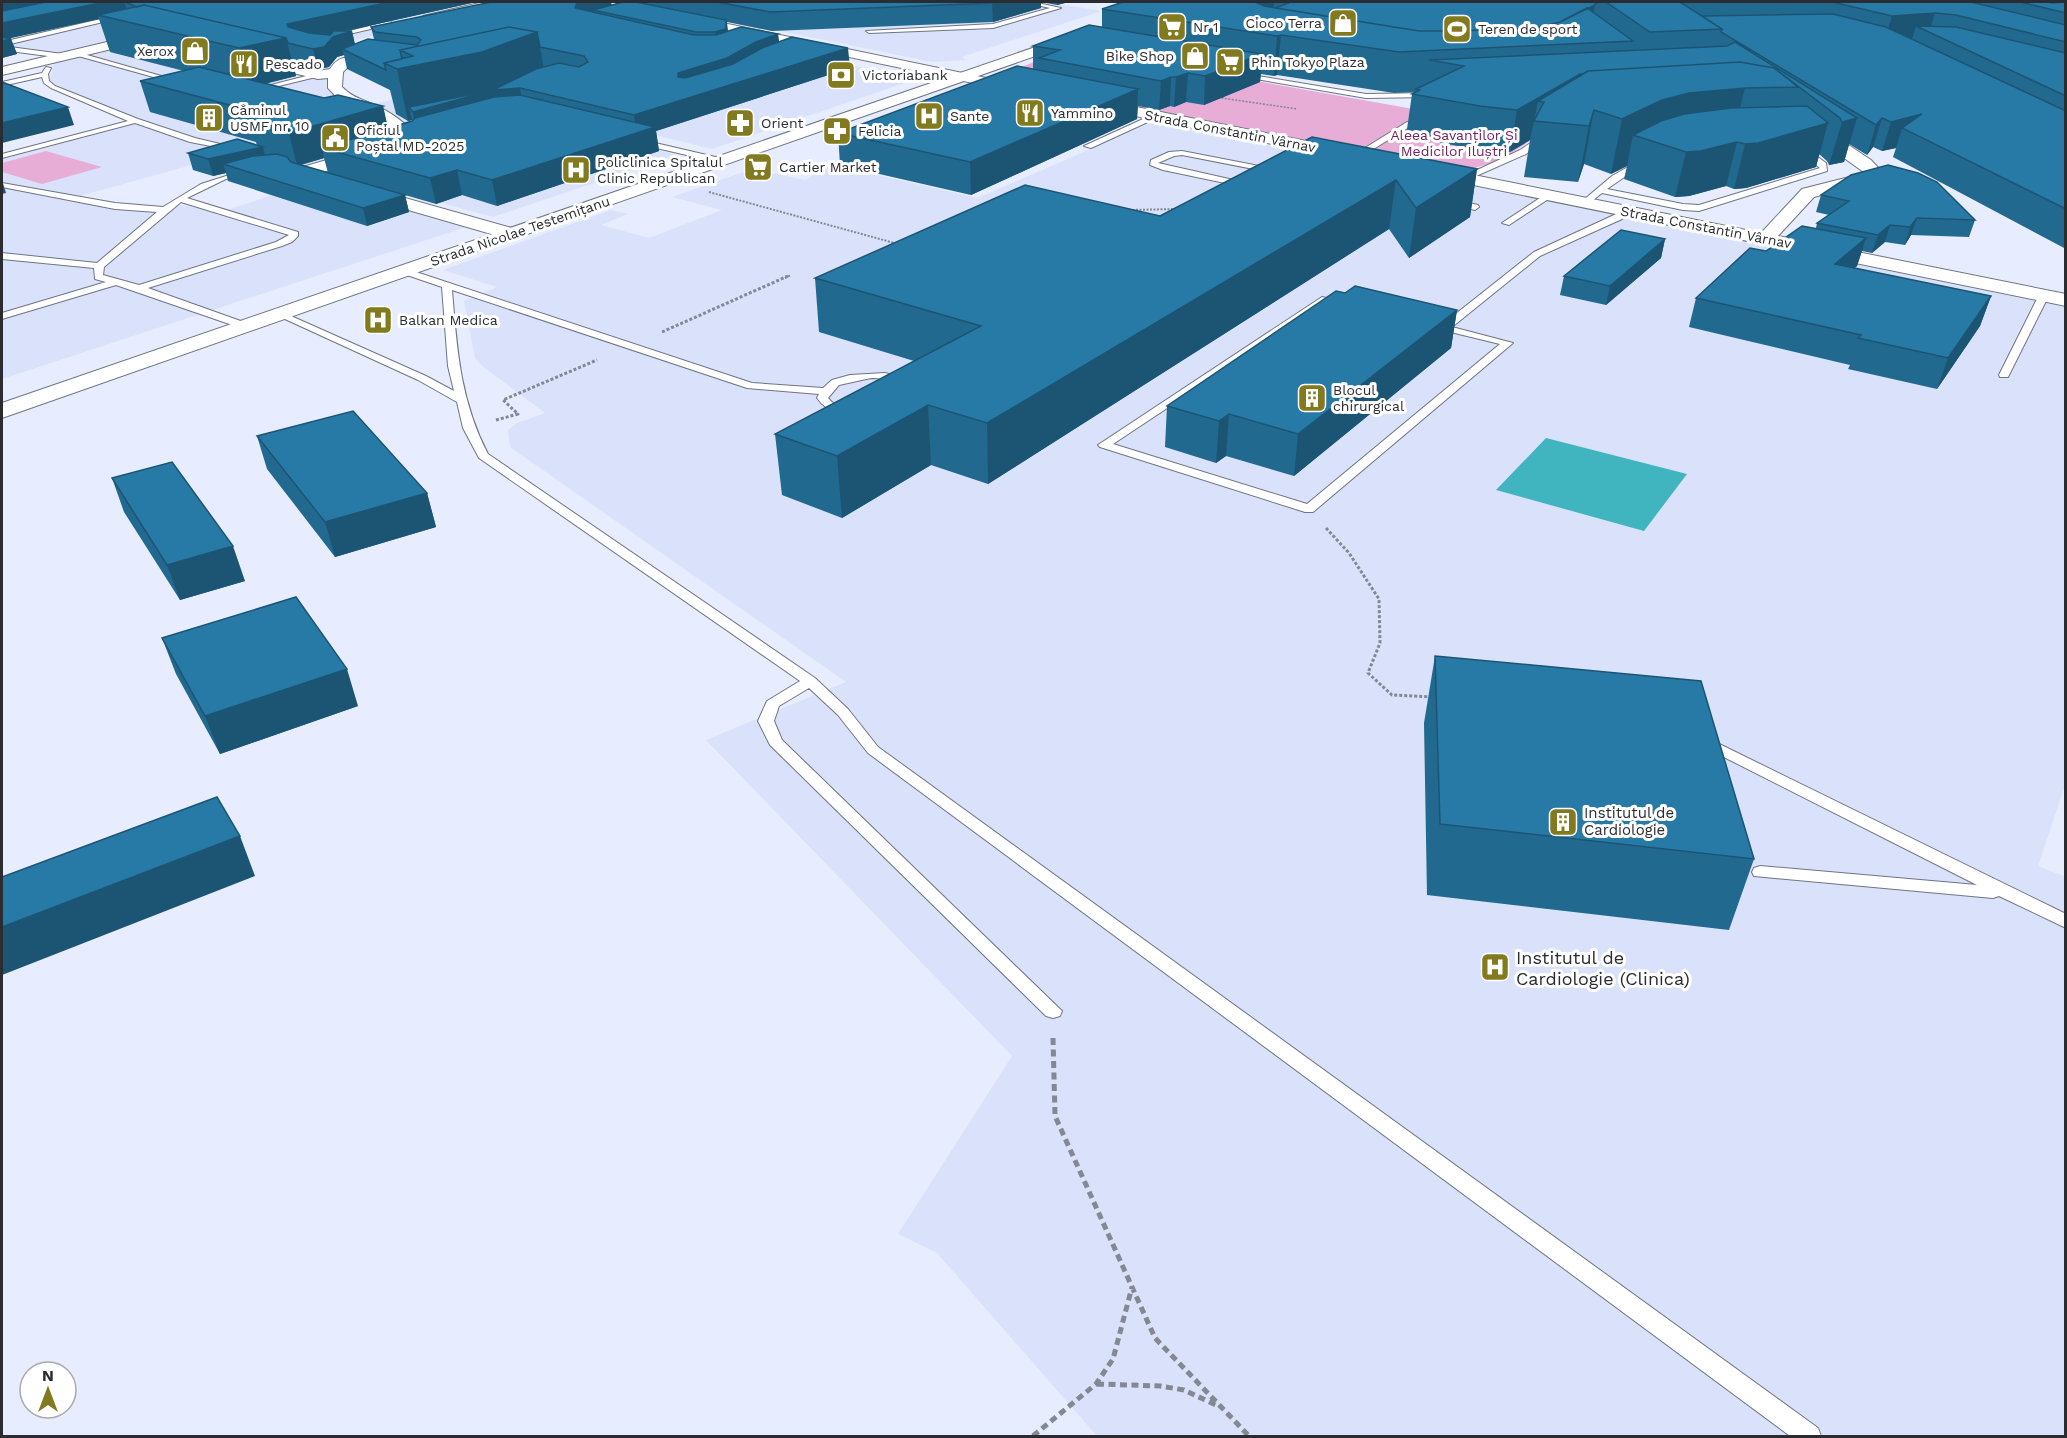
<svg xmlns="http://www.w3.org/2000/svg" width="2067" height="1438" font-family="'Work Sans',sans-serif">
	<rect width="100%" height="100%" fill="#e7edfe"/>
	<!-- built -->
	<path fill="#d9e2fa" d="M 104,2 L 486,2 L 504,6 L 317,49 L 330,69 L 328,75 L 331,93 L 344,105 L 359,107 L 448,87 L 585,131 L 677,155 L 493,217 L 246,150 L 69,199 L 108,208 L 145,210 L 181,205 L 194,206 L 217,213 L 313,182 L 466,227 L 2,379 L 2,159 L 135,124 L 133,117 L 62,88 L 49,80 L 57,55 L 14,50 L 2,25 Z
		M 639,2 L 1046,2 L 1102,11 L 962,57 L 966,60 L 932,62 Z
		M 811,57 L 916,79 L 712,149 L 622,127 Z
		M 1157,122 L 2065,307 L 2066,782 L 2038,866 L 2066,877 L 2065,1436 L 1097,1436 L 937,1253 L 898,1234 L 1012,1056 L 706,740 L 846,682 L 510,447 L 508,430 L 517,423 L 545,413 L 481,365 L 475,358 L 464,301 L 497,287 L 443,270 L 611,210 L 628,214 L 601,225 L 649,238 L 722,210 L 672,197 L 752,169 L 806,180 L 829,164 L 978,198 L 1145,125 Z"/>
	<!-- green -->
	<path fill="#e7add7" d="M 1082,50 L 1537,131 L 1540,134 C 1515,152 1488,168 1457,171 L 1016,82 L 1011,71 L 1058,53 Z
		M 46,151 L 102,167 L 42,184 L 2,172 L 2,163 Z"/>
	<!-- water -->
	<path fill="#41b5bf" d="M 1546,438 L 1687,474 L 1644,531 L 1496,490 Z"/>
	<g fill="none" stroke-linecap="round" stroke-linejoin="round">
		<!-- service casing -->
		<g stroke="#6f7483" stroke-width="2">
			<path id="service" d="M 484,2 L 493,2 L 426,18 L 423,16 Z
				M 1023,2 L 1033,2 L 1061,8 L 993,28 L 869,33 L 866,31 L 993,24 L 1050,8 Z
				M 118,15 L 120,18 L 2,46 L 2,42 Z
				M 390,21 L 392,24 L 332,38 L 329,36 Z
				M 2,46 L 63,54 L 66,56 L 63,58 L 2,50 Z
				M 73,51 L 179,81 L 180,82 L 175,83 L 71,54 Z
				M 46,67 L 51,68 L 48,74 L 49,81 L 55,86 L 138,119 L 195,138 L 241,149 L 237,151 L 190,142 L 135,123 L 2,158 L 2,154 L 128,121 L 51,88 L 44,83 L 42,77 L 2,86 L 2,82 L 42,73 Z
				M 318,73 L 320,76 L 254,92 L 251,90 Z
				M 1240,73 L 1366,94 L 1430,93 L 1434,95 L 1430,97 L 1366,98 L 1238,76 Z
				M 1154,114 L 1161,116 L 1091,148 L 1084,146 Z
				M 1407,122 L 1414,124 L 1359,158 L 1352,156 Z
				M 1541,136 L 1548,138 L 1526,154 L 1467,180 L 1460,178 L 1520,150 Z
				M 638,139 L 724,159 L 725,161 L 721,163 L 635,143 L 635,139 Z
				M 1798,147 L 1804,147 L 1826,163 L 1827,171 L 1699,211 L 1683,210 L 1602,193 L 1587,205 L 1580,203 L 1612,176 L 1642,159 L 1645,159 L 1645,163 L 1607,189 L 1683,204 L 1699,205 L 1820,168 L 1798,151 Z
				M 1182,151 L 1274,169 L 1278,171 L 1274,173 L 1182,155 L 1174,156 L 1158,163 L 1247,183 L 1248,185 L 1244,187 L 1163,170 L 1150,165 L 1151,160 L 1169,152 Z
				M 245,170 L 249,172 L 248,174 L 226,179 L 187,198 L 298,232 L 298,236 L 292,242 L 282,246 L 148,288 L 249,324 L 249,328 L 241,328 L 116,285 L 2,319 L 2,313 L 106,282 L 95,279 L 94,268 L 2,259 L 2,253 L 97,263 L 157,212 L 115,209 L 2,187 L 2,183 L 115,203 L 163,207 L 201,184 ZM 181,202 L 289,235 L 276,242 L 139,285 L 103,275 L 104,267 Z
				M 1546,194 L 1553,196 L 1509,225 L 1502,223 Z
				M 1451,199 L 1478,205 L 1479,207 L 1475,210 L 1448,204 L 1447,202 Z
				M 1627,209 L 1631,212 L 1622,219 L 1540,256 L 1452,327 L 1513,343 L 1313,512 L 1305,512 L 1100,447 L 1098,445 L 1322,297 L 1443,324 L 1534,252 ZM 1327,302 L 1500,344 L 1307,504 L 1113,444 Z
				M 404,268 L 752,383 L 823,388 L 832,380 L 850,375 L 885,373 L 910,379 L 919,387 L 922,396 C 899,425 839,429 817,398 L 819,394 L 747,388 L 452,290 C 457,350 460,400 488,454 L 815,678 L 848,709 L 878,747 L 1818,1428 L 1821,1436 L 1790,1436 L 868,753 L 838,715 L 809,688 L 779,706 L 774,721 L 782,740 L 1062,1011 L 1060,1016 L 1053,1018 L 1046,1016 L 770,745 L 758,721 L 767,701 L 800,681 L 479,458 L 463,428 L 457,402 L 418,380 L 274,314 L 282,312 L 426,376 L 454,391 L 448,366 L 442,287 L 401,273 L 401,269 ZM 871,378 C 886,379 907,378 911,395 C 891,414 847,421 828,398 L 839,385 Z
				M 2045,290 L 2050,293 L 2008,377 L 2000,377 L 1999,375 L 2040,293 Z
				M 1703,736 L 2066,914 L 2066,928 L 1999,896 L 1993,898 L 1754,876 L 1752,872 L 1754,868 L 1760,866 L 1977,885 L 1698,744 L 1695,741 Z"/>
		</g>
		<!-- minor casing -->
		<g stroke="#6f7483" stroke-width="2">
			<path id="minor" d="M 601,2 L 622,2 L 1020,85 L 1027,89 L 1020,93 L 607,6 Z
				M 149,32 L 154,33 L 156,36 L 154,39 L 2,75 L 2,67 Z
				M 253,55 L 318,71 L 330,69 C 335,61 342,56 352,58 L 354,61 L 343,72 L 342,87 C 354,98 357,97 370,103 C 391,112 406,122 419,140 L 417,143 L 308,177 L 296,177 L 294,173 L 296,169 L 401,138 L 395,129 L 358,108 L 344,105 L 328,88 L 328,78 L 318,79 L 248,62 L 246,59 Z
				M 1096,99 L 1341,148 L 1349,153 L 1341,158 L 1091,107 L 1088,104 Z
				M 1811,122 L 1817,124 L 1871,160 L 1885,175 L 1883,179 L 1814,197 L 1778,236 L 2066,294 L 2066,306 L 1434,177 L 1426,172 L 1434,167 L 1761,233 L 1802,189 L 1865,173 L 1805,130 L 1803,127 L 1805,124 Z
				M 366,187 L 519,230 L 521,234 L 519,238 L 512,240 L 360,196 L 357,192 L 360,188 Z"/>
		</g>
		<!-- secondary casing -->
		<g stroke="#6f7483" stroke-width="2">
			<path id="secondary" d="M 1076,33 L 1081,34 L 1083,37 L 1081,40 L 2,418 L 2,403 Z"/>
		</g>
		<!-- path-far3 -->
		<path stroke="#848894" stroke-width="1.5" stroke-dasharray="2 1.5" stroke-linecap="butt" d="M 1224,97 L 1221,98 L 1297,109"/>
		<!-- path-far2 -->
		<path stroke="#848894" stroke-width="2" stroke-dasharray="2 1.5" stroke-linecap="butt" d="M 709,192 L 898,244
			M 1129,210 L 1176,209
			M 785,278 L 791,275"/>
		<!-- path-far1 -->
		<path stroke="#848894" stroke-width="3" stroke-dasharray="3 2" stroke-linecap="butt" d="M 662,332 L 788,276
			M 496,420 L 518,414 L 503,400 L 597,360
			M 1326,528 L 1349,553 L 1379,599 L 1380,643 L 1368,673 L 1392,695 L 1433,697"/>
		<!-- path -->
		<path stroke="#848894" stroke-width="5" stroke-dasharray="7 4.5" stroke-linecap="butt" d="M 1053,1038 L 1055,1116 L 1155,1338 L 1249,1436
			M 1097,1384 L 1160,1386 L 1184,1390 L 1218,1406
			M 1033,1436 L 1096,1384 L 1113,1359 L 1132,1287"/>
		<!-- service -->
		<use href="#service" fill="#fff" fill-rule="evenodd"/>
		<!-- minor -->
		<use href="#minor" fill="#fff" fill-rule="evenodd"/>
		<!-- secondary -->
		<use href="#secondary" fill="#fff" fill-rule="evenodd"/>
	</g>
	<!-- wall -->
	<path fill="#22698f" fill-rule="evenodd" d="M 2,2 L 476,2 L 345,31 L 352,31 L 355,44 L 374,39 L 371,27 L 612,5 L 623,2 L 1069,2 L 1057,5 L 1041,2 L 1041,8 L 993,22 L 772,31 L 727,22 L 728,31 L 778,34 L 779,42 L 850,68 L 656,131 L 659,151 L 497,206 L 462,195 L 436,204 L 405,195 L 409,212 L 367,226 L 228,181 L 226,173 L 213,176 L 193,170 L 188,153 L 257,146 L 256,142 L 150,112 L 140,81 L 184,71 L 110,52 L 99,19 L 9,38 L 11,39 L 17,54 L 2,58 ZM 344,55 L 347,69 L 390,90 L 396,114 L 408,121 L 412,120 L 412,121 L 388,128 L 383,106 L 324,98 L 265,84 L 296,76 L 293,63 L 318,69 L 329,67 L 337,57 ZM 324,158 L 328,173 L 301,165 Z
		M 1123,2 L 2047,2 L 2052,3 L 2066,2 L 2066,249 L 1893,157 L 1896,148 L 1882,151 L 1873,147 L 1867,155 L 1849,144 L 1844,162 L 1829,165 L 1827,161 L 1819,154 L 1816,167 L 1746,188 L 1734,189 L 1726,186 L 1689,196 L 1675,197 L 1624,179 L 1627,166 L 1611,174 L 1584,164 L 1578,182 L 1524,177 L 1530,140 L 1510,152 L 1473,149 L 1406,136 L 1412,94 L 1416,92 L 1394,93 L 1277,75 L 1274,76 L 1261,74 L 1260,82 L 1204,105 L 1186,102 L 1174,107 L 1170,106 L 1159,110 L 1138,106 L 1137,119 L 971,195 L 840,165 L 838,133 L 1033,69 L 1033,46 L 1102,27 L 1102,9 Z
		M 1312,137 L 1477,169 L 1470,217 L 1409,258 L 1389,229 L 988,484 L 931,465 L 842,518 L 782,495 L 775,434 L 914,361 L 819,332 L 815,278 L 1160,216 Z
		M 1821,195 L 1975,220 L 1969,237 L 1911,235 L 1905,245 L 1885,242 L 1872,253 L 1862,251 L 1857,266 L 1854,268 L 1991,296 L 1980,326 L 1937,389 L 1848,369 L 1850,365 L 1689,327 L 1696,298 L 1766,251 L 1816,228 L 1817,223 L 1829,215 L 1816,212 Z
		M 1665,239 L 1661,258 L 1606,305 L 1560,295 L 1564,276 Z
		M 1345,293 L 1457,310 L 1451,348 L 1294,476 L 1226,456 L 1216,463 L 1165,447 L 1167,406 Z
		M 257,436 L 427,493 L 436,527 L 335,557 L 267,469 Z
		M 112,478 L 245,581 L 180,600 L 124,512 Z
		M 162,638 L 358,706 L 220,754 L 176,674 Z
		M 1435,656 L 1754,859 L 1729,930 L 1427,895 L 1424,723 Z"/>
	<!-- shaded-wall -->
	<path fill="#1c5574" d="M 9,2 L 85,2 L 2,19 L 2,3 Z
		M 105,2 L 124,2 L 128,12 L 98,15 L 99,19 L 2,40 L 2,23 Z
		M 390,2 L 476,2 L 292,43 L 287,24 Z
		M 577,2 L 611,2 L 613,9 L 593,10 L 594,14 L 575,8 Z
		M 999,2 L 1041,2 L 1041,8 L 993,22 L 992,3 Z
		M 1057,2 L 1069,2 L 1057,5 Z
		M 1253,2 L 1274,2 L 1273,13 Z
		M 1595,5 L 1590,30 L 1530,46 Z
		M 1935,13 L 1929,32 L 1916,26 L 1912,39 L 1884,41 L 1892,16 Z
		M 726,20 L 728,34 L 717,46 L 715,32 Z
		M 352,31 L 356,51 L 342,49 L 344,55 L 337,57 L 329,67 L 318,69 L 313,49 L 333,37 Z
		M 537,32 L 546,80 L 520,88 L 524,110 L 417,134 L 413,112 L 409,107 L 412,120 L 408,121 L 397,69 Z
		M 778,34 L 780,54 L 680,94 L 678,73 L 756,42 Z
		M 1281,35 L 1277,75 L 1274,76 L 1277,36 Z
		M 286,38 L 296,76 L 250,87 L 239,48 Z
		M 11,39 L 17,54 L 2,58 L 2,41 Z
		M 848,48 L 850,68 L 656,131 L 659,151 L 497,206 L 492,180 L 637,133 L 634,115 Z
		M 1262,54 L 1260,82 L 1204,105 L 1205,76 Z
		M 1188,73 L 1186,102 L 1174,107 L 1176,77 Z
		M 1580,74 L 1745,88 L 1732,141 L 1633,135 L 1627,166 L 1611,174 L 1622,119 L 1594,110 L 1584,164 L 1578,182 L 1589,126 L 1544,102 L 1538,101 L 1530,140 L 1510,152 L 1517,110 Z
		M 1171,77 L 1170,106 L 1159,110 L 1161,81 Z
		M 1138,89 L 1137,119 L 971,195 L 970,162 Z
		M 383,106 L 390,139 L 322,148 L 324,158 L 297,166 L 289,133 Z
		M 68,107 L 74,125 L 2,143 L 2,123 Z
		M 1922,114 L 1902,128 L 1896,148 L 1882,151 L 1891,122 Z
		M 1857,118 L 1844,162 L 1829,165 L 1842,122 Z
		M 1882,118 L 1873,147 L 1867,155 L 1876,125 Z
		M 1828,123 L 1816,167 L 1746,188 L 1734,189 L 1745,144 Z
		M 1737,142 L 1726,186 L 1689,196 L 1675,197 L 1686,152 Z
		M 263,147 L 267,164 L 223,164 L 226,173 L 213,176 L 208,159 Z
		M 1477,169 L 1470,217 L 1409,258 L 1416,208 Z
		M 457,170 L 462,195 L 436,204 L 430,178 Z
		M 2,180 L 6,193 L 2,194 Z
		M 1396,180 L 1389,229 L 988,484 L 987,423 Z
		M 405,195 L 409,212 L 367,226 L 363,208 Z
		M 1917,218 L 1911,235 L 1905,245 L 1910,227 Z
		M 1890,225 L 1885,242 L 1872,253 L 1878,235 Z
		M 1866,238 L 1857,266 L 1827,293 L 1835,264 Z
		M 1665,239 L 1661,258 L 1606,305 L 1610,286 Z
		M 1991,296 L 1980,326 L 1937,389 L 1948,358 Z
		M 1457,310 L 1451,348 L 1294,476 L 1298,434 Z
		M 928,405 L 931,465 L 842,518 L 837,456 Z
		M 1229,414 L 1226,456 L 1216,463 L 1219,421 Z
		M 427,493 L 436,527 L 335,557 L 325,522 Z
		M 233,546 L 245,581 L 180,600 L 167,565 Z
		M 347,669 L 358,706 L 220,754 L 205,716 Z
		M 240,836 L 255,876 L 2,975 L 2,927 Z"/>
	<!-- building -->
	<path fill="#287aa6" stroke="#1c5574" stroke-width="1.5" d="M 46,2 L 105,2 L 2,23 L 2,11 Z
		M 125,2 L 390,2 L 287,24 L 288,27 L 309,33 L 330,35 L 334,31 L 352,31 L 333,37 L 324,47 L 313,49 L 288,43 L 286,38 L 144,5 L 137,7 Z
		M 491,2 L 577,2 L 575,8 L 694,35 L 716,35 L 741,27 L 778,34 L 756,42 L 727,58 L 678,73 L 678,77 L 685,78 L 733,64 L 762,48 L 792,37 L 848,48 L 634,115 L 520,88 L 493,90 L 413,112 L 409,107 L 493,90 L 536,69 L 559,63 L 579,67 L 588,62 L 584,56 L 540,47 L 537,32 L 509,27 L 400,50 L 402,59 L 384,63 L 386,70 L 342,49 L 368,39 L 417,45 L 421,40 L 417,37 L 375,32 L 371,27 Z
		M 623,2 L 636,2 L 726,20 L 726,29 L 715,32 L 696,32 L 593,10 Z
		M 717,2 L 999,2 L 992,3 L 770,12 Z
		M 1123,2 L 1255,2 L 1264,6 L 1419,31 L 1459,31 L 1535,28 L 1560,22 L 1587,8 L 1633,41 L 1399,52 L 1281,35 L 1277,36 L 1102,9 Z
		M 1291,2 L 1596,2 L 1595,5 L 1560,22 L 1535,28 L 1459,31 L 1419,31 L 1275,8 Z
		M 1606,2 L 1680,2 L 1722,29 L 1650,32 Z
		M 1832,2 L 1971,2 L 2066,25 L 2066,42 L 1956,15 L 1935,13 L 1892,16 Z
		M 2020,2 L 2047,2 L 2052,3 L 2064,2 L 2066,2 L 2066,13 Z
		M 144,5 L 286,38 L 239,48 L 98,15 Z
		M 1833,14 L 1886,27 L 2066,111 L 2066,209 L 1902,128 L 1922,114 L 1891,122 L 1882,118 L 1876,125 L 1721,32 L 1722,29 L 1702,16 Z
		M 1089,25 L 1262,54 L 1205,76 L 1188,73 L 1176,77 L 1171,77 L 1161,81 L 1039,58 L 1060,50 L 1033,46 Z
		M 1916,26 L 1956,27 L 2066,53 L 2066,96 Z
		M 509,27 L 537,32 L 482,52 L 397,69 L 384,63 L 413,56 L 400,50 Z
		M 2,37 L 11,39 L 2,41 Z
		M 1735,42 L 1857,118 L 1842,122 L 1840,118 L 1774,68 L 1740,62 L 1588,71 L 1583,74 L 1580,74 L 1517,110 L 1480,106 L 1412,94 L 1420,90 L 1416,89 L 1464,66 L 1429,60 L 1727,46 Z
		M 1740,62 L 1774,68 L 1798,87 L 1745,88 L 1689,93 L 1662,100 L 1622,119 L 1594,110 L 1589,126 L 1534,121 L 1544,102 L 1538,101 L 1588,71 Z
		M 1017,66 L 1138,89 L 970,162 L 838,133 Z
		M 199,67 L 324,98 L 338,95 L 383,106 L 289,133 L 250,118 L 263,114 L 140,81 Z
		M 2,82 L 68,107 L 2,123 Z
		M 520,95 L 655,127 L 492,180 L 457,170 L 430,178 L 322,148 L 412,121 L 415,118 L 494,97 Z
		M 1807,106 L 1828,123 L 1758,143 L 1745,144 L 1737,142 L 1700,151 L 1686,152 L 1633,135 L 1661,121 L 1684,114 L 1731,108 Z
		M 1312,137 L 1477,169 L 1416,208 L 1396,180 L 987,423 L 928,405 L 837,456 L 775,434 L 981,326 L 815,278 L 1025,185 L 1160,216 Z
		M 237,139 L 263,147 L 208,159 L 188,153 Z
		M 277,154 L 287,157 L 291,162 L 405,195 L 363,208 L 223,164 L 253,156 Z
		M 1888,165 L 1918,173 L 1937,182 L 1975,220 L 1917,218 L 1910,227 L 1890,225 L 1878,235 L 1817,223 L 1849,201 L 1821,195 L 1851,175 Z
		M 1802,226 L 1866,238 L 1835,264 L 1991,296 L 1948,358 L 1858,338 L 1861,335 L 1696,298 L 1750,248 L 1766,251 Z
		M 1621,230 L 1665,239 L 1610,286 L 1564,276 Z
		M 1355,286 L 1457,310 L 1298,434 L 1229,414 L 1219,421 L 1167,406 L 1336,291 L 1345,293 Z
		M 353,411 L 427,493 L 325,522 L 257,436 Z
		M 172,462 L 233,546 L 167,565 L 112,478 Z
		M 296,597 L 347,669 L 205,716 L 162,638 Z
		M 1435,656 L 1701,681 L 1754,859 L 1440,824 Z
		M 217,797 L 240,836 L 2,927 L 2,877 Z"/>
	<!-- icons -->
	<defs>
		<g id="shop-square" transform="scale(1.5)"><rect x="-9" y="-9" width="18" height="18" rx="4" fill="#827a1f" stroke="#fff"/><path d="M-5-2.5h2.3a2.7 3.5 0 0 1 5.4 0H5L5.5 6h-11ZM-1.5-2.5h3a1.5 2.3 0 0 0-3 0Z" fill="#fff"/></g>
		<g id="supermarket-square" transform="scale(1.5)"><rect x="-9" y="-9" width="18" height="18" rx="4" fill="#827a1f" stroke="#fff"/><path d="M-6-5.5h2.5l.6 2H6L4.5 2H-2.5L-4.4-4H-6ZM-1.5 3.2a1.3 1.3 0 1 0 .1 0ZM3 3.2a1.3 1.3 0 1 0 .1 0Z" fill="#fff"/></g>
		<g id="stadium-square" transform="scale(1.5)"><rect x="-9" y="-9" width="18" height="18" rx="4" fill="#827a1f" stroke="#fff"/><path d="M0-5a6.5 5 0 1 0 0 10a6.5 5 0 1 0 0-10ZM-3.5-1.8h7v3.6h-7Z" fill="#fff"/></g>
		<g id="restaurant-square" transform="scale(1.5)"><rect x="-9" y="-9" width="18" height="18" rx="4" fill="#827a1f" stroke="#fff"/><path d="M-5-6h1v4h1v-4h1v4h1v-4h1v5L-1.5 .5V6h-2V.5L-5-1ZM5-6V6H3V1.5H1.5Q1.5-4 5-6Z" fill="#fff"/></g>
		<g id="bank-square" transform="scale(1.5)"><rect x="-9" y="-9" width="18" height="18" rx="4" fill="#827a1f" stroke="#fff"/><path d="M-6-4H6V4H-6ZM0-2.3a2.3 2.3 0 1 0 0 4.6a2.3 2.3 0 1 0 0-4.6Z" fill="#fff"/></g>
		<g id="hospital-square" transform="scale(1.5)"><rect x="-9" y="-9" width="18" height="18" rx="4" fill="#827a1f" stroke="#fff"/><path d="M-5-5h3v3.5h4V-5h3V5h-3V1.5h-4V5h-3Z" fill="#fff"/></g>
		<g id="building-square" transform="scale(1.5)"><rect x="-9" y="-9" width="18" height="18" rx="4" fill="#827a1f" stroke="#fff"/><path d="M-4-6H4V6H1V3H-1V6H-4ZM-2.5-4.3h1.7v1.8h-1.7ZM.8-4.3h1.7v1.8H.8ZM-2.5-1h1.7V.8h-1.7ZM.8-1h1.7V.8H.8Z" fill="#fff"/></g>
		<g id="pharmacy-square" transform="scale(1.5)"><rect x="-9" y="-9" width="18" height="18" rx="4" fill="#827a1f" stroke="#fff"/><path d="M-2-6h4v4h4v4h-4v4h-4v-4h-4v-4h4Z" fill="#fff"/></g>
		<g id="civic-square" transform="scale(1.5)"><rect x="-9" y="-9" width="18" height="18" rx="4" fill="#827a1f" stroke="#fff"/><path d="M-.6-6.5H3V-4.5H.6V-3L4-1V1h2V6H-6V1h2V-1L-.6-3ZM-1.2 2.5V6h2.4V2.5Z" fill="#fff"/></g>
	</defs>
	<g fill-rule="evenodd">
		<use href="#shop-square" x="1343" y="23"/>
		<use href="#supermarket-square" x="1172" y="27"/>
		<use href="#stadium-square" x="1457" y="29"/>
		<use href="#shop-square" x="195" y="51"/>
		<use href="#shop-square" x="1195" y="56"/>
		<use href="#supermarket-square" x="1230" y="62"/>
		<use href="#restaurant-square" x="244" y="64"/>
		<use href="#bank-square" x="841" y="75"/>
		<use href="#restaurant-square" x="1030" y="113"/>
		<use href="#hospital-square" x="929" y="116"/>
		<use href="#building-square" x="209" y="118"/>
		<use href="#pharmacy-square" x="740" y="123"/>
		<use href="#pharmacy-square" x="837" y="131"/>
		<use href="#civic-square" x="335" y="138"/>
		<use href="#supermarket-square" x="758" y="167"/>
		<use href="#hospital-square" x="576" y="170"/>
		<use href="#hospital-square" x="378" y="320"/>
		<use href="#building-square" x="1312" y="398"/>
		<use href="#building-square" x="1563" y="822"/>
		<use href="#hospital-square" x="1495" y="967"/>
	</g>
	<g text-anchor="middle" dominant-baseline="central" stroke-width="6" stroke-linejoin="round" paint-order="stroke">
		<!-- far-poi labels -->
		<g font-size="14" fill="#2a2c32" stroke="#fff" text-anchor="start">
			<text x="1322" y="23" text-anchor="end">Cioco Terra</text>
			<text x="1193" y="27">Nr 1</text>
			<text x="1478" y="29">Teren de sport</text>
			<text x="174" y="51" text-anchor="end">Xerox</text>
			<text x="1174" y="56" text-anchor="end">Bike Shop</text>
			<text x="1251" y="62">Phin Tokyo Plaza</text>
			<text x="265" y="64">Pescado</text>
			<text x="862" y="75">Victoriabank</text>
			<text x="230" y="110">Căminul<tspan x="230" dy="16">USMF nr. 10</tspan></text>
			<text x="1051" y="113">Yammino</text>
			<text x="950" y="116">Sante</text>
			<text x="761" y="123">Orient</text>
			<text x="356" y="130">Oficiul<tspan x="356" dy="16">Poștal MD-2025</tspan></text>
			<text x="858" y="131">Felicia</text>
			<text x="597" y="162">Policlinica Spitalul<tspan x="597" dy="16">Clinic Republican</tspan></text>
			<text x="779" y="167">Cartier Market</text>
			<text x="399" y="320">Balkan Medica</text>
			<text x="1333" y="390">Blocul<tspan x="1333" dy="16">chirurgical</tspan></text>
		</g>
		<!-- far-street labels -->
		<g font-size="14" fill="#2a2c32" stroke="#fff">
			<text transform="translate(1230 131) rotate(11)">Strada Constantin Vârnav</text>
			<text transform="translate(1706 227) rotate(11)">Strada Constantin Vârnav</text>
			<text transform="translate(520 231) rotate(-19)">Strada Nicolae Testemițanu</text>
		</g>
		<!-- far-park labels -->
		<g font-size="14" fill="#712462" stroke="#fff">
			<text x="1454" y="135">Aleea Savanților Și<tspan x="1454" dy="16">Medicilor Iluștri</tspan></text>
		</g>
		<!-- poi labels -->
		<g font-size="15" fill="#2a2c32" stroke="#fff" text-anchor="start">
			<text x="1584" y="813">Institutul de<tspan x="1584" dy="17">Cardiologie</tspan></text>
		</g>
		<!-- near-poi labels -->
		<g font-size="18" fill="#2a2c32" stroke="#fff" text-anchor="start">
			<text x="1516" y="957">Institutul de<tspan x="1516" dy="21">Cardiologie (Clinica)</tspan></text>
		</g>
	</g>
	<!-- border -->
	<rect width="2067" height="1438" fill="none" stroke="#2a2c32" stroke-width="6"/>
	<!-- north arrow -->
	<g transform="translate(48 1390)"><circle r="28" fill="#ffffff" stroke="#aaabad" stroke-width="1.5"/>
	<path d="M0-4.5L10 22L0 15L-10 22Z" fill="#827a1f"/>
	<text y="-9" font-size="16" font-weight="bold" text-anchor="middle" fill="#2a2c32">N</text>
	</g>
</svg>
